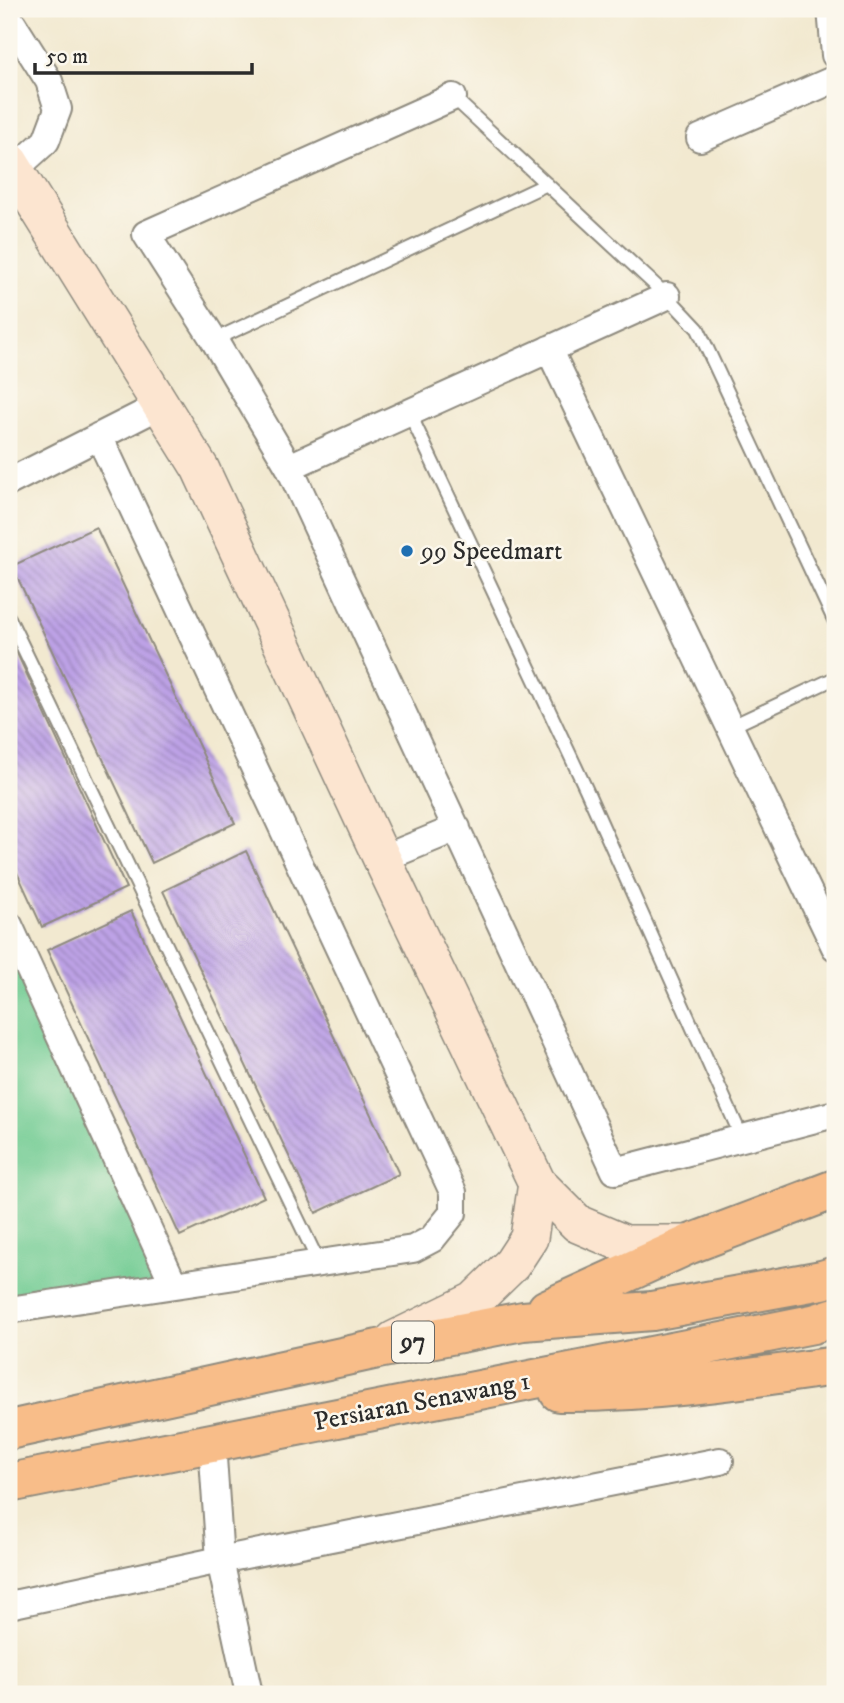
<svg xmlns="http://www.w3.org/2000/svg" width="844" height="1703" font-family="'IM FELL DW Pica',serif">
	<defs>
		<pattern id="building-back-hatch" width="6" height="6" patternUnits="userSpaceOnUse" patternTransform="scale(1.75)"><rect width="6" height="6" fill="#bda2e6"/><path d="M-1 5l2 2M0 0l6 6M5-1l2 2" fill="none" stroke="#9a84bb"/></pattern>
	</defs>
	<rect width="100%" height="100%" fill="#fbf7ec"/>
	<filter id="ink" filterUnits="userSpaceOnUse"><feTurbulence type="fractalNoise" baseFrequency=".0143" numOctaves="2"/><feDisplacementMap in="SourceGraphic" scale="14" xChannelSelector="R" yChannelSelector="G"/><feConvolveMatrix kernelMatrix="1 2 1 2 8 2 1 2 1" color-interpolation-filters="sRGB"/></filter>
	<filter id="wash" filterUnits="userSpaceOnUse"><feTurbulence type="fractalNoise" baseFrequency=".00686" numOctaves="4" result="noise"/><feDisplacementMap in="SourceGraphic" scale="28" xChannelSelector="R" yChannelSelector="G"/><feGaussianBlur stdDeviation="1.57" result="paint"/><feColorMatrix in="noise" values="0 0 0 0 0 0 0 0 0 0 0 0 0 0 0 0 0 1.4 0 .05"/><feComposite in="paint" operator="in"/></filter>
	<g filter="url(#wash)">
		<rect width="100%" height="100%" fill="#f2e9d0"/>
		<!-- park -->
		<path fill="#70cb92" stroke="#4e7b5e" stroke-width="2" d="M 9,927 L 173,1285 L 9,1309 Z"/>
		<g id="blocks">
			<!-- building -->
			<path fill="url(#building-back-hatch)" d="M 96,527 L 235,823 L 152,863 L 12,566 Z
				M 9,636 L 126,888 L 42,927 L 9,855 Z
				M 246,851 L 399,1174 L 316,1213 L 163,891 Z
				M 131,911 L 264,1197 L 180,1236 L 47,950 Z"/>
		</g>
	</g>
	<g filter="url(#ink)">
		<use href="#blocks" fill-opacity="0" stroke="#8e8a7e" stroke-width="2"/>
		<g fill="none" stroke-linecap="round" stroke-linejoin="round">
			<!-- lane casing -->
			<g stroke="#8e8a7e" stroke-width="16">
				<path id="lane" d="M 453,97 L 667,296 L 698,329 L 835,622
					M 214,340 L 547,184
					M 409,412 L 586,789 L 742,1138
					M 9,618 L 319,1263
					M 730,727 L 835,678"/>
			</g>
			<!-- street casing -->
			<g stroke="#8e8a7e" stroke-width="30">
				<path id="street" d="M 831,9 L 835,55
					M 9,18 L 49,81 L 58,109 L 46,141 L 14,170 L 9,173
					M 453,97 L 146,234 L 214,340 L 289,467 L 615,1171 L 835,1114
					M 700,138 L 835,79
					M 549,349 L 835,947
					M 289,467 L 667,296
					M 9,482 L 161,405
					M 382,859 L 457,828
					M 9,925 L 174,1285
					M 9,1310 L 413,1249 L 432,1239 L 453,1213 L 453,1192 L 99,436
					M 212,1443 L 220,1560 L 249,1694
					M 9,1605 L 220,1560 L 720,1461"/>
			</g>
			<!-- secondary casing -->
			<g stroke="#8e8a7e" stroke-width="40">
				<path id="secondary" d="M 9,161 L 200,468 L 382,859 L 537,1183 L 578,1224 L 625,1244 L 690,1244
					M 394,1340 L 474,1301 L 512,1264 L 529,1238 L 537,1183"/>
			</g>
			<!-- primary casing -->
			<g stroke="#8e8a7e" stroke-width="42">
				<path id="primary" d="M 547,1309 L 690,1244 L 835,1189
					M 559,1392 C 652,1393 743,1379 835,1366
					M 9,1430 L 378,1349 L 523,1321 L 652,1311 L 822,1280 L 835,1276
					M 9,1483 L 813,1324 L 835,1317"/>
			</g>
			<!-- lane -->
			<use href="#lane" stroke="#fff" stroke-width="12"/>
			<!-- street -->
			<use href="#street" stroke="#fff" stroke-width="26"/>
			<!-- secondary -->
			<use href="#secondary" stroke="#fce5d0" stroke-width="37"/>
			<!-- primary -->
			<use href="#primary" stroke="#f8bd89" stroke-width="38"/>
		</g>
	</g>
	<!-- markers -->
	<circle fill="#1f6fb2" stroke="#fbf7ec" stroke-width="2.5" cx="407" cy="551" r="7"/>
	<g text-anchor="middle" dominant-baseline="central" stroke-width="5" stroke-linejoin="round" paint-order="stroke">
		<!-- shield labels -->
		<rect fill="#fbf7ec" stroke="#696865" stroke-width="2" x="392" y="1321.5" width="42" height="41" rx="5"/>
		<g font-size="24" font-weight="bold" fill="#2b2b2b">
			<text x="413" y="1342">97</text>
		</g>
		<!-- poi labels -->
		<g font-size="26" fill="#2b2b2b" stroke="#fbf7ec" text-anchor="start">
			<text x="421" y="551">99 Speedmart</text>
		</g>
		<!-- street labels -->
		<g font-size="26" fill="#2b2b2b" stroke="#fbf7ec">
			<text transform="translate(422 1402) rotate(-11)">Persiaran Senawang 1</text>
		</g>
	</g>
	<!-- margin -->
	<rect width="844" height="1703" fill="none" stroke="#fbf7ec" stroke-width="35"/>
	<!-- scale -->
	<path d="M35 63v10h217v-10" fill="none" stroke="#2b2b2b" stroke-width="3.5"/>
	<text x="46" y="63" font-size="21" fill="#2b2b2b" stroke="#fbf7ec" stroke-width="5" paint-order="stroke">50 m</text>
</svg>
